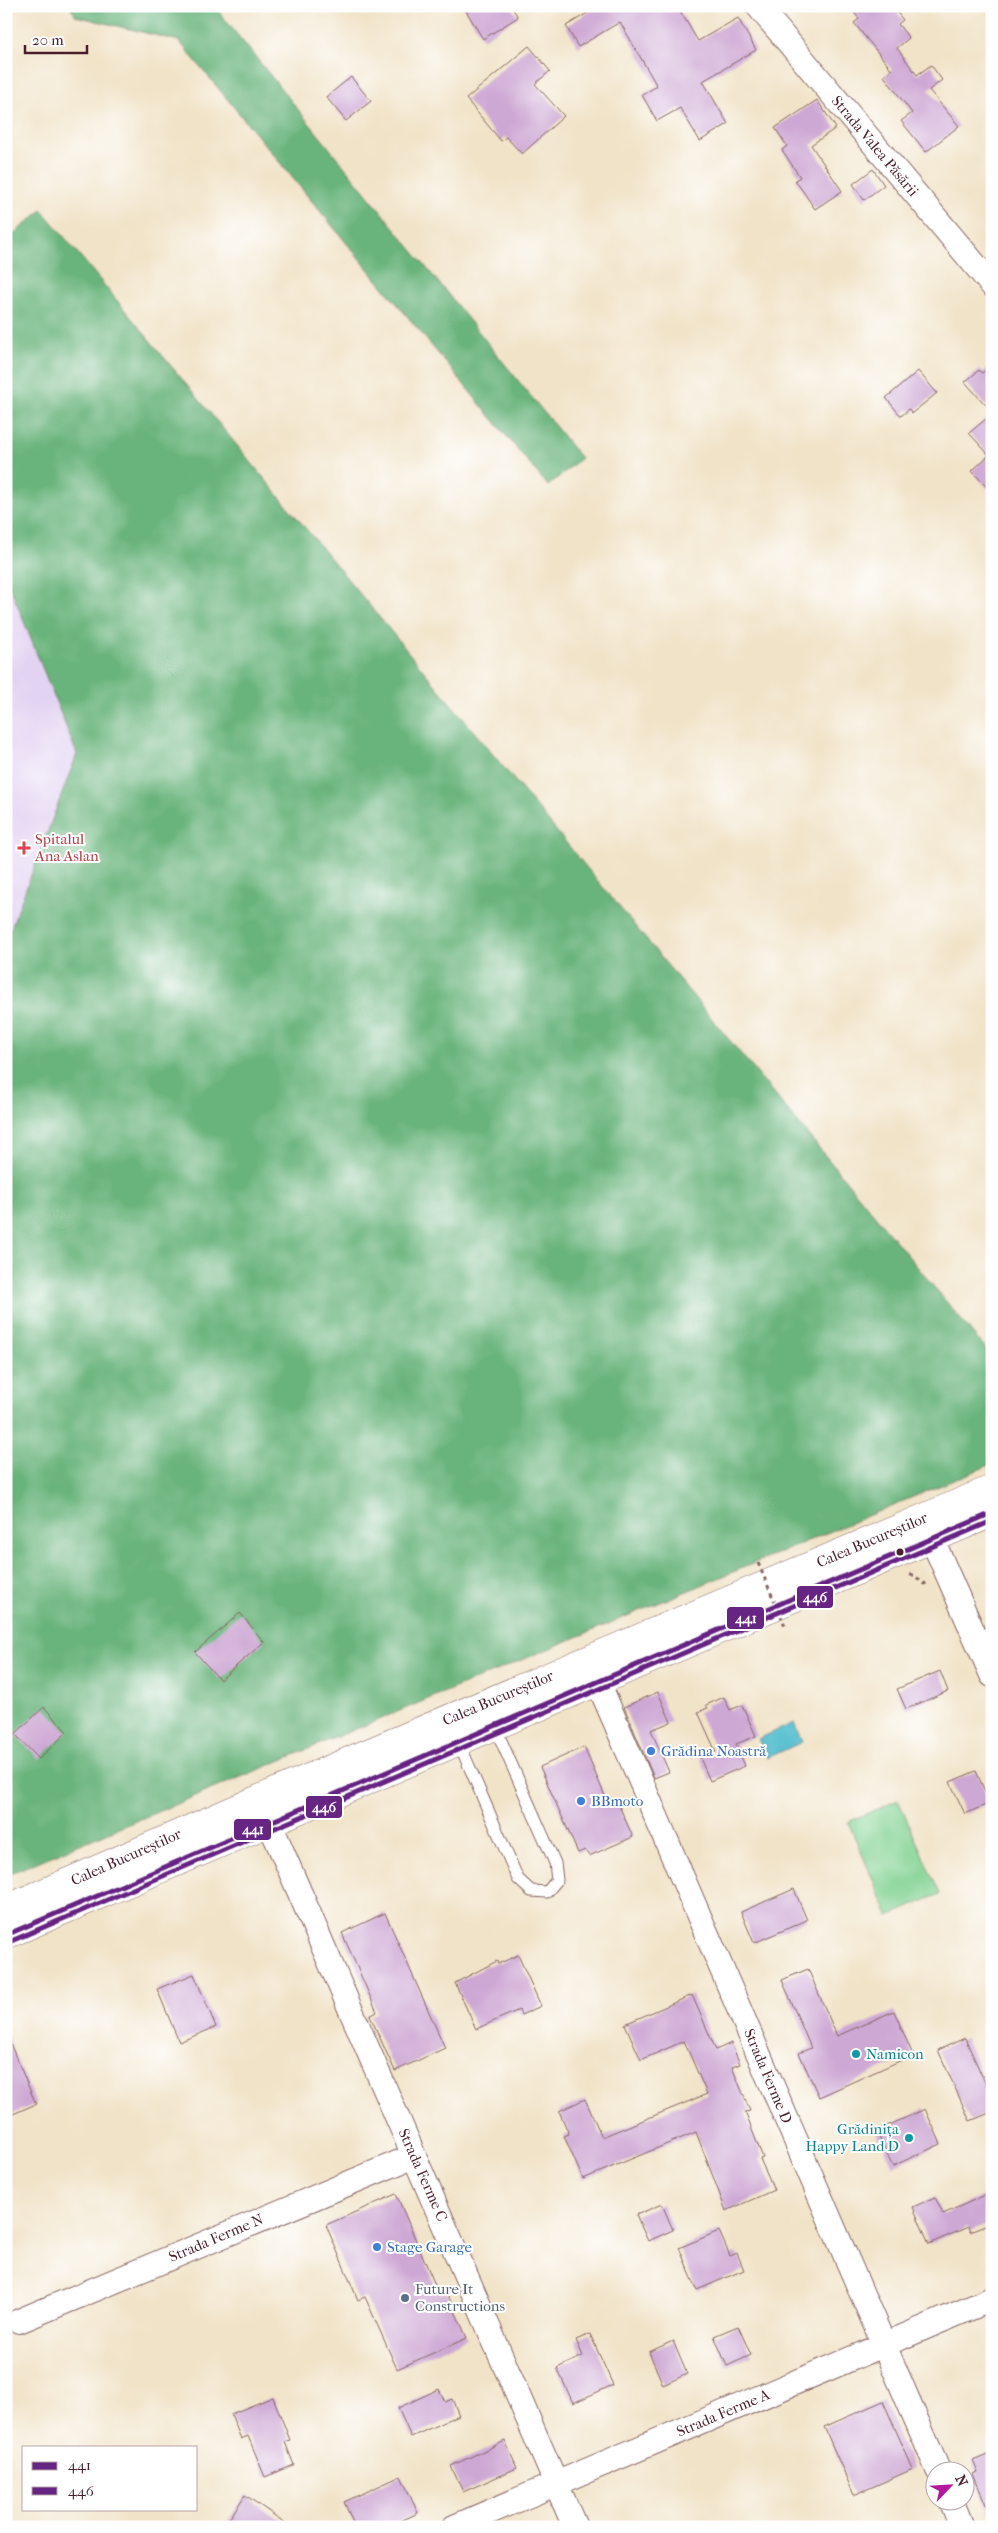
<svg xmlns="http://www.w3.org/2000/svg" width="998" height="2533" font-family="'IM FELL French Canon',serif">
	<rect width="100%" height="100%" fill="#fff"/>
	<filter id="ink" filterUnits="userSpaceOnUse"><feTurbulence type="fractalNoise" baseFrequency=".02" numOctaves="2"/><feDisplacementMap in="SourceGraphic" scale="10" xChannelSelector="R" yChannelSelector="G"/><feConvolveMatrix kernelMatrix="1 2 1 2 8 2 1 2 1" color-interpolation-filters="sRGB"/></filter>
	<filter id="wash" filterUnits="userSpaceOnUse"><feTurbulence type="fractalNoise" baseFrequency=".0096" numOctaves="4" result="noise"/><feDisplacementMap in="SourceGraphic" scale="20" xChannelSelector="R" yChannelSelector="G"/><feGaussianBlur stdDeviation="1.12" result="paint"/><feColorMatrix in="noise" values="0 0 0 0 0 0 0 0 0 0 0 0 0 0 0 0 0 1.4 0 .05"/><feComposite in="paint" operator="in"/></filter>
	<g filter="url(#wash)">
		<rect width="100%" height="100%" fill="#f1e3c8"/>
		<!-- built -->
		<path fill="#e3d3f2" d="M 6,577 L 77,754 L 6,941 Z"/>
		<!-- green -->
		<path fill="#82d292" stroke="#66785e" d="M 898,1800 L 940,1894 L 889,1916 L 848,1822 Z"/>
		<!-- forest -->
		<path fill="#69b47c" stroke="#5a6a54" d="M 69,6 L 214,6 L 581,458 L 548,486 L 179,41 L 76,16 Z
			M 42,210 L 992,1357 L 992,1464 L 6,1875 L 6,941 L 77,754 L 6,577 L 6,235 L 11,236 Z"/>
		<!-- water -->
		<path fill="#52becd" stroke="#4e6e7c" d="M 794,1723 L 802,1742 L 767,1758 L 758,1739 Z"/>
		<g id="blocks">
			<!-- building -->
			<path fill="#cea8d4" d="M 463,6 L 511,6 L 518,17 L 483,39 Z
				M 599,6 L 677,6 L 698,41 L 738,18 L 756,50 L 703,81 L 728,124 L 700,141 L 680,108 L 657,121 L 642,95 L 657,86 L 620,22 L 578,47 L 566,26 Z
				M 849,6 L 892,6 L 903,20 L 898,24 L 909,38 L 897,48 L 917,75 L 931,65 L 942,80 L 929,90 L 959,126 L 926,152 L 901,121 L 912,113 L 884,76 L 892,70 L 854,23 L 859,19 Z
				M 529,46 L 550,71 L 535,84 L 564,116 L 522,154 L 506,137 L 501,141 L 466,99 Z
				M 351,77 L 371,101 L 346,121 L 326,97 Z
				M 817,100 L 836,128 L 811,145 L 842,191 L 815,209 L 795,180 L 800,177 L 782,150 L 787,146 L 775,128 Z
				M 873,169 L 884,185 L 864,200 L 853,184 Z
				M 992,365 L 992,412 L 965,382 L 979,370 L 982,373 Z
				M 918,371 L 937,393 L 912,413 L 909,409 L 901,416 L 886,398 Z
				M 992,414 L 992,493 L 972,471 L 989,455 L 969,433 Z
				M 240,1613 L 264,1642 L 220,1680 L 195,1652 Z
				M 940,1671 L 948,1691 L 906,1709 L 897,1689 Z
				M 658,1692 L 671,1722 L 651,1730 L 669,1772 L 654,1778 L 624,1707 Z
				M 724,1697 L 730,1710 L 742,1705 L 756,1736 L 736,1744 L 745,1766 L 710,1781 L 700,1758 L 716,1752 L 698,1712 L 708,1708 L 706,1705 Z
				M 44,1707 L 67,1732 L 39,1759 L 15,1734 Z
				M 584,1747 L 608,1803 L 616,1799 L 633,1837 L 589,1856 L 585,1850 L 578,1853 L 540,1767 Z
				M 976,1771 L 990,1803 L 965,1814 L 950,1782 Z
				M 794,1889 L 807,1920 L 754,1943 L 741,1912 Z
				M 385,1913 L 445,2048 L 395,2071 L 370,2016 L 377,2012 L 342,1933 Z
				M 518,1955 L 541,2006 L 521,2015 L 519,2010 L 476,2029 L 455,1983 L 497,1961 L 498,1964 Z
				M 808,1969 L 837,2036 L 894,2011 L 913,2055 L 819,2097 L 799,2053 L 811,2048 L 782,1980 Z
				M 194,1974 L 216,2027 L 179,2042 L 157,1989 Z
				M 692,1995 L 716,2050 L 731,2043 L 740,2064 L 732,2067 L 750,2111 L 745,2112 L 763,2158 L 760,2159 L 774,2190 L 726,2211 L 696,2132 L 583,2179 L 564,2136 L 569,2134 L 559,2111 L 585,2099 L 602,2137 L 707,2094 L 684,2041 L 641,2060 L 625,2024 Z
				M 6,2034 L 36,2104 L 6,2117 Z
				M 965,2038 L 992,2098 L 992,2112 L 970,2121 L 938,2050 Z
				M 925,2109 L 941,2144 L 893,2166 L 876,2131 Z
				M 992,2192 L 992,2223 L 970,2232 L 968,2227 L 929,2244 L 913,2207 L 935,2197 L 943,2214 Z
				M 396,2194 L 439,2294 L 446,2291 L 467,2338 L 397,2369 L 365,2297 L 358,2300 L 326,2225 Z
				M 662,2204 L 673,2230 L 648,2241 L 636,2215 Z
				M 719,2231 L 730,2256 L 737,2253 L 744,2270 L 697,2290 L 679,2248 Z
				M 738,2326 L 751,2355 L 727,2366 L 714,2336 Z
				M 590,2334 L 613,2385 L 573,2403 L 557,2368 L 583,2356 L 576,2340 Z
				M 673,2341 L 687,2374 L 663,2385 L 649,2352 Z
				M 439,2389 L 445,2402 L 452,2399 L 459,2415 L 411,2437 L 398,2408 Z
				M 273,2397 L 290,2440 L 285,2442 L 294,2465 L 265,2477 L 248,2436 L 241,2439 L 231,2414 Z
				M 883,2401 L 913,2469 L 854,2495 L 824,2427 Z
				M 505,2441 L 517,2468 L 463,2492 L 451,2466 Z
				M 992,2453 L 992,2519 L 973,2474 L 978,2472 L 973,2461 Z
				M 401,2476 L 418,2513 L 388,2527 L 355,2527 L 344,2502 Z
				M 245,2495 L 291,2527 L 224,2527 Z"/>
		</g>
	</g>
	<g filter="url(#ink)">
		<use href="#blocks" fill-opacity="0" stroke="#846462" stroke-width="1"/>
		<g fill="none" stroke-linecap="round" stroke-linejoin="round">
			<!-- lane casing -->
			<g stroke="#846462" stroke-width="13">
				<path id="lane" d="M 459,1743 L 518,1879 L 531,1891 L 547,1892 L 557,1880 L 555,1863 L 495,1727"/>
			</g>
			<!-- street casing -->
			<g stroke="#846462" stroke-width="26">
				<path id="street" d="M 758,6 L 992,285
					M 932,1539 L 992,1675
					M 598,1682 L 938,2470
					M 270,1824 L 575,2527
					M 19,2321 L 414,2156
					M 951,2500 L 962,2527
					M 454,2527 L 992,2299"/>
			</g>
			<!-- highway casing -->
			<g stroke="#846462" stroke-width="29">
				<path id="highway" d="M 6,1909 L 252,1802 L 992,1489
					M 6,1935 L 992,1513"/>
			</g>
			<!-- path -->
			<path stroke="#846462" stroke-width="3" stroke-dasharray="4 4" stroke-linecap="butt" d="M 910,1575 L 914,1575 L 924,1584 L 928,1582"/>
			<!-- lane -->
			<use href="#lane" stroke="#fff" stroke-width="11"/>
			<!-- street -->
			<use href="#street" stroke="#fff" stroke-width="24"/>
			<!-- highway -->
			<use href="#highway" stroke="#fff" stroke-width="28"/>
			<!-- path-bridge -->
			<path stroke="#846462" stroke-width="3" stroke-dasharray="4 4" stroke-linecap="butt" d="M 758,1563 L 786,1628"/>
			<!-- bus-1 casing -->
			<g stroke="#fff" stroke-width="9">
				<path id="bus-1" d="M 6,1935 L 992,1513"/>
			</g>
			<!-- bus-2 casing -->
			<g stroke="#fff" stroke-width="9">
				<path id="bus-2" d="M 9,1942 L 992,1521"/>
			</g>
			<!-- bus-1 -->
			<use href="#bus-1" stroke="#662483" stroke-width="5"/>
			<!-- bus-2 -->
			<use href="#bus-2" stroke="#662483" stroke-width="5"/>
		</g>
	</g>
	<!-- markers -->
	<path fill="#e0444e" stroke="#fff" stroke-width="2" d="M21.5 840.5h5v5h5v5h-5v5h-5v-5h-5v-5h5z"/>
	<circle fill="#4a1f2b" stroke="#fff" stroke-width="2" cx="900" cy="1552" r="4.5"/>
	<g fill="#3f7fe0" stroke="#fff" stroke-width="2">
		<circle cx="651" cy="1751" r="5"/>
		<circle cx="581" cy="1801" r="5"/>
		<circle cx="377" cy="2247" r="5"/>
	</g>
	<g fill="#0f9aa8" stroke="#fff" stroke-width="2">
		<circle cx="856" cy="2054" r="5"/>
		<circle cx="909" cy="2138" r="5"/>
	</g>
	<circle fill="#5c6f8a" stroke="#fff" stroke-width="2" cx="405" cy="2298" r="5"/>
	<g text-anchor="middle" dominant-baseline="central" stroke-width="4" stroke-linejoin="round" paint-order="stroke">
		<!-- street labels -->
		<g font-size="15" fill="#4a1f2b" stroke="#fff">
			<text transform="translate(875 146) rotate(50)">Strada Valea Păsării</text>
			<text transform="translate(872 1540) rotate(-23)">Calea Bucureștilor</text>
			<text transform="translate(498 1698) rotate(-23)">Calea Bucureștilor</text>
			<text transform="translate(126 1857) rotate(-24)">Calea Bucureștilor</text>
			<text transform="translate(768 2076) rotate(67)">Strada Ferme D</text>
			<text transform="translate(423 2175) rotate(66)">Strada Ferme C</text>
			<text transform="translate(216 2238) rotate(-23)">Strada Ferme N</text>
			<text transform="translate(723 2413) rotate(-23)">Strada Ferme A</text>
		</g>
		<!-- health labels -->
		<g font-size="15" fill="#be3a42" stroke="#fff" text-anchor="start">
			<text x="35" y="839">Spitalul<tspan x="35" dy="17">Ana Aslan</tspan></text>
		</g>
		<!-- shop labels -->
		<g font-size="15" fill="#366cbe" stroke="#fff" text-anchor="start">
			<text x="661" y="1751">Grădina Noastră</text>
			<text x="591" y="1801">BBmoto</text>
			<text x="387" y="2247">Stage Garage</text>
		</g>
		<!-- culture labels -->
		<g font-size="15" fill="#0d838f" stroke="#fff" text-anchor="start">
			<text x="866" y="2054">Namicon</text>
			<text x="899" y="2129" text-anchor="end">Grădinița<tspan x="899" dy="17">Happy Land D</tspan></text>
		</g>
		<!-- service labels -->
		<g font-size="15" fill="#4e5e75" stroke="#fff" text-anchor="start">
			<text x="415" y="2289">Future It<tspan x="415" dy="17">Constructions</tspan></text>
		</g>
	</g>
	<g stroke="#fff" stroke-width="2">
		<rect x="796" y="1585" width="38" height="24" rx="5" fill="#662483"/>
		<rect x="726" y="1606" width="39" height="24" rx="5" fill="#662483"/>
		<rect x="305" y="1795" width="38" height="24" rx="5" fill="#662483"/>
		<rect x="233" y="1818" width="39" height="23" rx="5" fill="#662483"/>
	</g>
	<g font-size="14" text-anchor="middle" font-weight="bold" fill="#fff">
		<text x="815" y="1602">446</text>
		<text x="746" y="1623">441</text>
		<text x="324" y="1812">446</text>
		<text x="253" y="1834">441</text>
	</g>
	<!-- margin -->
	<rect width="998" height="2533" fill="none" stroke="#fff" stroke-width="25"/>
	<!-- legend -->
	<rect x="22" y="2446" width="175" height="65" fill="#ffffff" stroke="#b7a5aa"/>
	<rect x="32" y="2462" width="25" height="8" fill="#662483" stroke="#b7a5aa"/>
	<text x="68" y="2470" font-size="15" fill="#4a1f2b">441</text>
	<rect x="32" y="2487" width="25" height="8" fill="#662483" stroke="#b7a5aa"/>
	<text x="68" y="2496" font-size="15" fill="#4a1f2b">446</text>
	<!-- north arrow -->
	<g transform="translate(950 2486) rotate(65)"><circle r="24" fill="#ffffff" stroke="#b7a5aa"/>
	<path d="M0-4L9 19L0 12L-9 19Z" fill="#b5179e"/>
	<text y="-8" font-size="14" font-weight="bold" text-anchor="middle" fill="#4a1f2b">N</text>
	</g>
	<!-- scale -->
	<path d="M25 45v8h62v-8" fill="none" stroke="#4a1f2b" stroke-width="2.5"/>
	<text x="32" y="45" font-size="15" fill="#4a1f2b" stroke="#ffffff" stroke-width="4" paint-order="stroke">20 m</text>
</svg>
